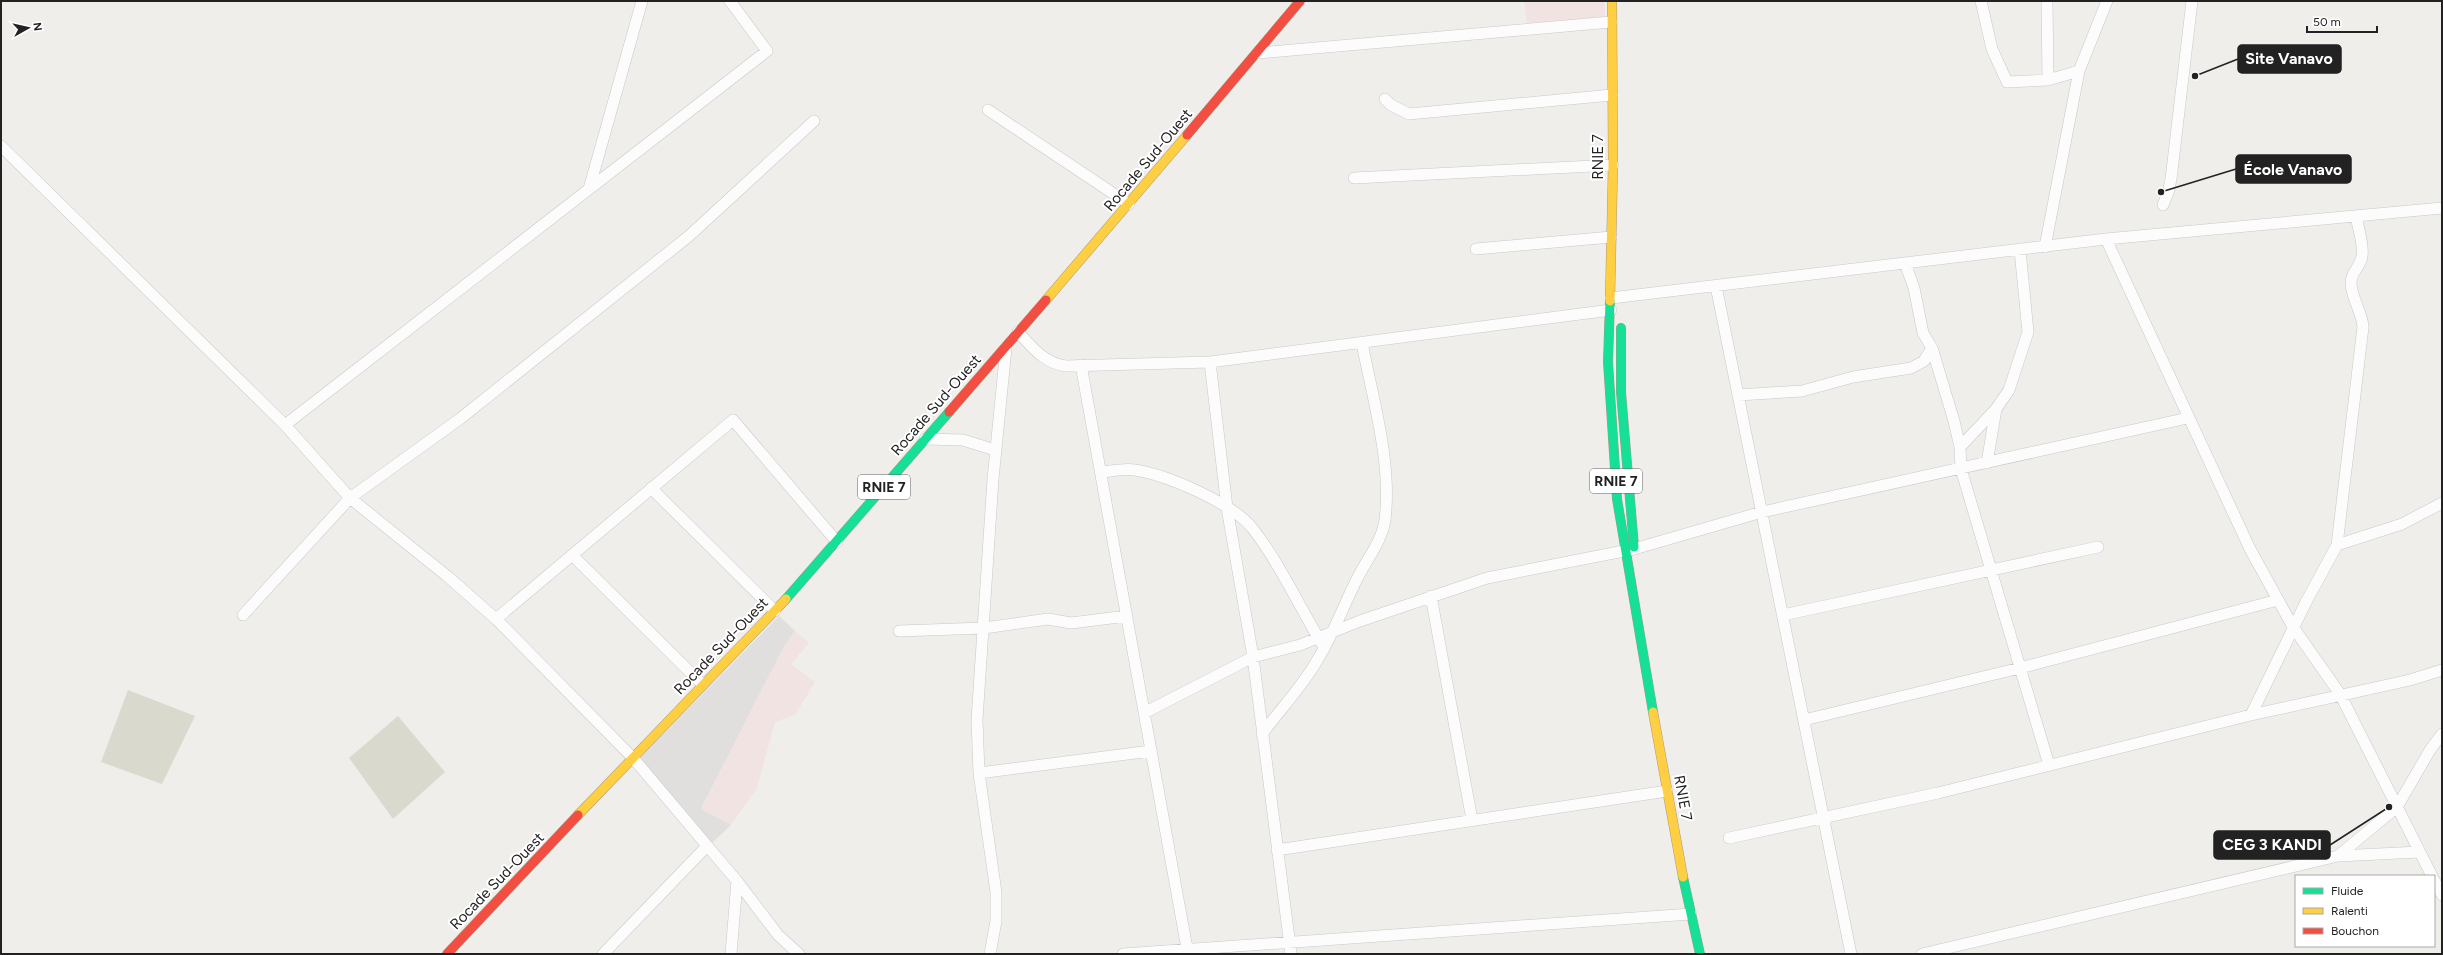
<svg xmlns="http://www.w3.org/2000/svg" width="2443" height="955" font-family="Figtree,sans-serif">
	<rect width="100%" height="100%" fill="#f0eeeb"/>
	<!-- commercial -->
	<path fill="#f1e3e1" d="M 1524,1 L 1605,1 L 1605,17 L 1527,23 Z
		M 795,631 L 809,643 L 791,664 L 815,682 L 795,715 L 775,722 L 757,788 L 731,825 L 701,810 L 784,646 Z"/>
	<!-- construction -->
	<path fill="#d9d9cd" d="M 128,690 L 195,716 L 162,784 L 101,762 Z
		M 398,716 L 445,772 L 393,819 L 349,758 Z"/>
	<!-- parking -->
	<path fill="#e0dfde" d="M 779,616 L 795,631 L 784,646 L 701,809 L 731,825 L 712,843 L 639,759 Z"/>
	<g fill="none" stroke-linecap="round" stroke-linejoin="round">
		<!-- street casing -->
		<g stroke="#c9c8c7" stroke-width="12">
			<path id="street" d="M 1981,1 L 1992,49 L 2007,82 L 2048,80 L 2079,71
				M 2047,1 L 2048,80
				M 1258,53 L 1611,22
				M 1385,99 L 1391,105 L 1409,114 L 1612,95
				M 988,110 L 1129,204
				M 1,146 L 285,425 L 350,498 L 447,576 L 496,619 L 633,758 L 737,881 L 778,935 L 799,954
				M 1354,178 L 1613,165
				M 589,189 L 642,1
				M 2163,205 L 2168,193 L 2171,179 L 2192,1
				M 2106,239 L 2250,549 L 2293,627 L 2340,694 L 2432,876
				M 2045,247 L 2079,71 L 2107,1
				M 1476,249 L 1611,237
				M 1905,263 L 1914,288 L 1923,333 L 1932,348 L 1954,421 L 1960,447 L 1961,469 L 2049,765
				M 1716,286 L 1851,954
				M 1611,298 L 2106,239 L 2442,208
				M 1018,332 C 1033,348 1044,363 1066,366 L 1210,362 L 1611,310
				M 1210,362 L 1227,508 L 1253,657 L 1291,954
				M 1081,365 L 1188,954
				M 1738,395 L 1802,391 L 1853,377 L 1911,368 L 1924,361 L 1932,348
				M 285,425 L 767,51 L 730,1
				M 925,439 L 963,440 L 995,450
				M 1960,447 L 1996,409
				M 1987,463 L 1996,409 L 2009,390 L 2028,332 L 2020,250
				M 1102,472 C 1112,471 1125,468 1135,470 C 1167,475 1233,503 1253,529 C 1280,564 1299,606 1322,644
				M 651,488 L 775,611
				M 2337,545 L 2402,524 L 2442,503
				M 572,555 L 702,684
				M 1431,596 L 1472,820
				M 243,615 L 350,498 L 461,418 L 689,236 L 814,121
				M 1783,615 L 2098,547
				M 496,619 L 733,420 L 837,542
				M 899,631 L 984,628 L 1048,619 L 1071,623 L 1127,616
				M 1144,713 L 1253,657 L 1300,645 L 1360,621 L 1487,578 L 1634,549 L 1762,512 L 2188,418
				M 2251,715 L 2306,602 L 2337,545 L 2363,327 C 2362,311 2351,298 2351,282 C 2352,271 2361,266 2362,256 C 2364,244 2358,228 2356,216
				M 1804,720 L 2020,668 L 2278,600
				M 1262,734 C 1279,711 1300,689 1315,664 C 1333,636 1343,606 1358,577 C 1367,559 1382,541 1385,520 C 1392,462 1373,400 1362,343
				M 979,773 L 1151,751
				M 1729,838 L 1938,793 L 2251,715 L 2410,680 L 2442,670
				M 1277,850 L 1667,791
				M 2338,856 L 2397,807 L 2430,750 L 2442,734
				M 2434,880 L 2442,895
				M 603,954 L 707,846
				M 731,954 L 737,881
				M 990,954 L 996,921 L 996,892 L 979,773 L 977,720 L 993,479 L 1006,348
				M 1123,954 L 1691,914
				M 1922,954 L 2338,856 L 2419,852"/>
		</g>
		<!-- fast casing -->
		<g stroke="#a79c86" stroke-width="10">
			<path id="fast" d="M 1610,301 L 1608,362 L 1617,499 L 1653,712
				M 1621,328 L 1621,392 L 1634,547
				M 786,599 L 949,412
				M 1683,877 L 1700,954"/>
		</g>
		<!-- slow casing -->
		<g stroke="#a79c86" stroke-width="10">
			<path id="slow" d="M 1046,300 L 1187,135
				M 1610,301 L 1613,165 L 1612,1
				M 1653,712 L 1683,877
				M 578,815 L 786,599"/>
		</g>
		<!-- jam casing -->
		<g stroke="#a79c86" stroke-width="10">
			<path id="jam" d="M 1187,135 L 1300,1
				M 949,412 L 1046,300
				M 447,954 L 578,815"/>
		</g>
		<!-- street -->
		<use href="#street" stroke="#fdfcfc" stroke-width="11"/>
		<!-- fast -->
		<use href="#fast" stroke="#16e098" stroke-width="9"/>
		<!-- slow -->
		<use href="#slow" stroke="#ffcf43" stroke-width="9"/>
		<!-- jam -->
		<use href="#jam" stroke="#f24e42" stroke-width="9"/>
	</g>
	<g text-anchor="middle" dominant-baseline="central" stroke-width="4" stroke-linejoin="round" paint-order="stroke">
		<!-- shield labels -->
		<g fill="#fff" stroke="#646464" stroke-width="1">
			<rect x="1590" y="469" width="52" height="24" rx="3"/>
			<rect x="858" y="475" width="52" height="24" rx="3"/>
		</g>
		<g font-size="14" font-weight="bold" fill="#222">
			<text x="1616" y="481">RNIE 7</text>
			<text x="884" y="487">RNIE 7</text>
		</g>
		<!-- street labels -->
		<g font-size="15" fill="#222" stroke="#fff">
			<text transform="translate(1598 157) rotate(-90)">RNIE 7</text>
			<text transform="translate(1148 160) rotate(-50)">Rocade Sud-Ouest</text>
			<text transform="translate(936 405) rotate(-49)">Rocade Sud-Ouest</text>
			<text transform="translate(721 646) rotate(-46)">Rocade Sud-Ouest</text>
			<text transform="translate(1683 798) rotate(80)">RNIE 7</text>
			<text transform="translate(497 881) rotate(-46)">Rocade Sud-Ouest</text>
		</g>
	</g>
	<!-- callouts -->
	<path fill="none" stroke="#222" stroke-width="1.5" d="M2195 76L2238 59M2161 192L2236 169M2389 807L2330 845"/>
	<g fill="#222" stroke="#fff" stroke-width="1.5">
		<circle cx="2195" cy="76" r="4"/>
		<circle cx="2161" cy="192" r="4"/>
		<circle cx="2389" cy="807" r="4"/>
	</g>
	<g fill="#222" stroke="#222" stroke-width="1.5">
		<rect x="2238" y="45" width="103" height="28" rx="4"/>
		<rect x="2236" y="155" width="115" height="28" rx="4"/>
		<rect x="2214" y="831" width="116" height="28" rx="4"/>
	</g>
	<g font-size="16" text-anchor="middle" font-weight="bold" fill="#fff">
		<text x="2289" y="64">Site Vanavo</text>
		<text x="2293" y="175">École Vanavo</text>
		<text x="2272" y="850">CEG 3 KANDI</text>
	</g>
	<!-- border -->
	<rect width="2443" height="955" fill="none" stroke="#222222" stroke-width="4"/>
	<!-- legend -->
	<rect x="2295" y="875" width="140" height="72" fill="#ffffff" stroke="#a7a7a7"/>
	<rect x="2303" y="888" width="20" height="6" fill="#16e098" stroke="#a7a7a7"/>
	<text x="2331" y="895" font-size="12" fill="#222222">Fluide</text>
	<rect x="2303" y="908" width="20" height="6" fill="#ffcf43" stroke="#a7a7a7"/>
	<text x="2331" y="915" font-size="12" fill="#222222">Ralenti</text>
	<rect x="2303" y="928" width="20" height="6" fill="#f24e42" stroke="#a7a7a7"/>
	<text x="2331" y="935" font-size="12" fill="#222222">Bouchon</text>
	<!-- north arrow -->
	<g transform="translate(28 28) rotate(82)" stroke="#ffffff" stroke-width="3" paint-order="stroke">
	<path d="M0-3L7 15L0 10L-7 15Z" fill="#222222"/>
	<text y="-6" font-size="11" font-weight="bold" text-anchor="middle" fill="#222222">N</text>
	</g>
	<!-- scale -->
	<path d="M2307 26v6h70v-6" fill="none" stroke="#222222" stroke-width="2"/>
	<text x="2313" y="26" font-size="12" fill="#222222" stroke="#ffffff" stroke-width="3" paint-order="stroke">50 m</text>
</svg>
